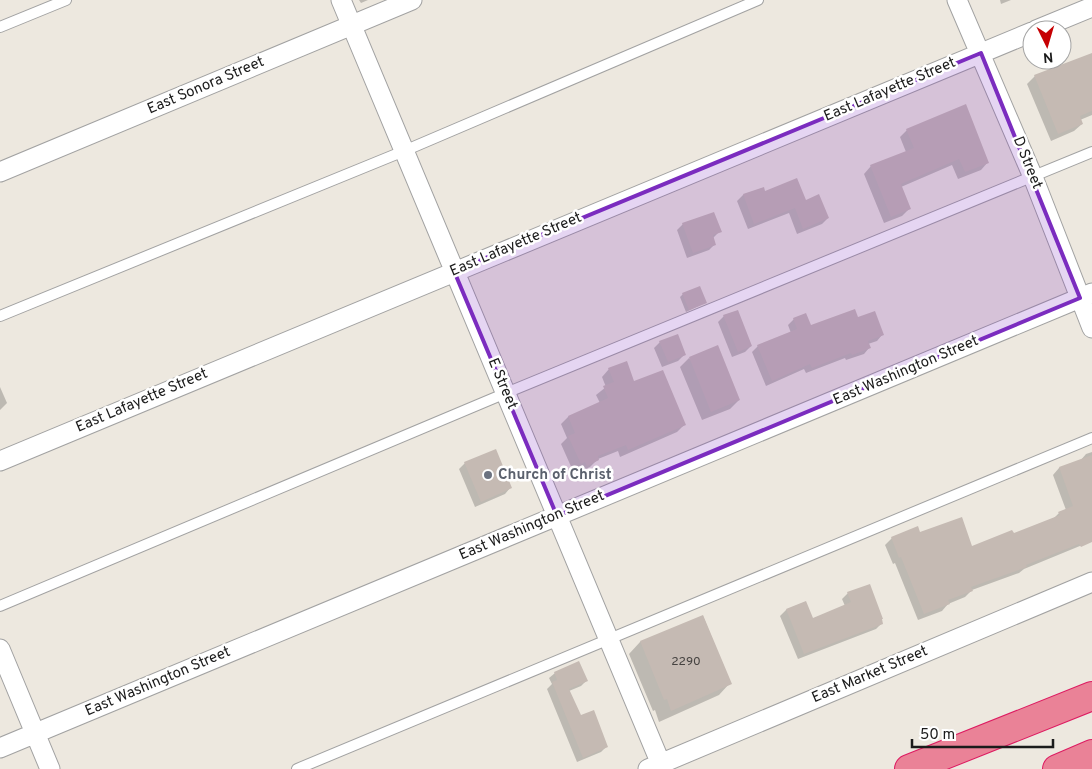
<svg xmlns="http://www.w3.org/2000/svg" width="1092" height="769" font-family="Overpass,sans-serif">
	<rect width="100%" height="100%" fill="#ede8df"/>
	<!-- shadow -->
	<path fill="#0003" d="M 359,0 L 368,0 L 361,3 Z
		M 1000,0 L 1011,0 L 1001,4 Z
		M 1092,54 L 1092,115 L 1080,120 L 1082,124 L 1074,131 L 1051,141 L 1027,84 L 1035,76 Z
		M 907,130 L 988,162 L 981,170 L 958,179 L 952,165 L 901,187 L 909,209 L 902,216 L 884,223 L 864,174 L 871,166 L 906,152 L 900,137 Z
		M 763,188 L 765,192 L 828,218 L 822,224 L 797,234 L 789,213 L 748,229 L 737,201 L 743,195 Z
		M 683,224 L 720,231 L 713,238 L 715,244 L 709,250 L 687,258 L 677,230 Z
		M 683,294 L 705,303 L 686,312 L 680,297 Z
		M 724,316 L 751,346 L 745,352 L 732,357 L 718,322 Z
		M 794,319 L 810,327 L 858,319 L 882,335 L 877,341 L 868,344 L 869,348 L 864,354 L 846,360 L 845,358 L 806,373 L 804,369 L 766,386 L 752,352 L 758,346 L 791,333 L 788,325 Z
		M 660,342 L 684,355 L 678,361 L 662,367 L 654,348 Z
		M 689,358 L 739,400 L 730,409 L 702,420 L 680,367 Z
		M 609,369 L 634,382 L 684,425 L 677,432 L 620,457 L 618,451 L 598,459 L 590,467 L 579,472 L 578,469 L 573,471 L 561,444 L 567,438 L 561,424 L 568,417 L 600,403 L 596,395 L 606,387 L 602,377 Z
		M 0,387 L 7,403 L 0,410 Z
		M 1092,452 L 1092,541 L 1024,569 L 1019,573 L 972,590 L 965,597 L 948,604 L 942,611 L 918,620 L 895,563 L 893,564 L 885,545 L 892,538 L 920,534 L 972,548 L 1013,535 L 1054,518 L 1059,513 L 1066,510 L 1053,475 L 1059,468 L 1080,461 L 1086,454 Z
		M 465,463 L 510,488 L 505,494 L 475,507 L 459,469 Z
		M 848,593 L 882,623 L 876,629 L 798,659 L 780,616 L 786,610 L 805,602 L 812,619 L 845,606 L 842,599 Z
		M 703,616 L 730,683 L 719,695 L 659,722 L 655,710 L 653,711 L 629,654 L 640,642 Z
		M 555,673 L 586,681 L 581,686 L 569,691 L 580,716 L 607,746 L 601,752 L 577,762 L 547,689 L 552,684 L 549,678 Z"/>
	<!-- building -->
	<path fill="#c5bab3" d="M 1092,53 L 1092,111 L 1080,116 L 1083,124 L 1058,134 L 1034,75 Z
		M 966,104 L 989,163 L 965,172 L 959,159 L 901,184 L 911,209 L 891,217 L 870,165 L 914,148 L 906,129 Z
		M 797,178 L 806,200 L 819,194 L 829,218 L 803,229 L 795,208 L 754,224 L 743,194 L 764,187 L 765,191 Z
		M 714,212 L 722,232 L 713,235 L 716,245 L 693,253 L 682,223 Z
		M 700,286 L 707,303 L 689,310 L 682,293 Z
		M 855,309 L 858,317 L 875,311 L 884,335 L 868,341 L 871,348 L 852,355 L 851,353 L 812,368 L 810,364 L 772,381 L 757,345 L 797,329 L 793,318 L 806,313 L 811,325 Z
		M 738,310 L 752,346 L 738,352 L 723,315 Z
		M 678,334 L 686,355 L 668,362 L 659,341 Z
		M 718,345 L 740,400 L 711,412 L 689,357 Z
		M 627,361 L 634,381 L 663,370 L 686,425 L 628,450 L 626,445 L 598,456 L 599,460 L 587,466 L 585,462 L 581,464 L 568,436 L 575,433 L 568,416 L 608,398 L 603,386 L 614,382 L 608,368 Z
		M 496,449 L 512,488 L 481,502 L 464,462 Z
		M 1092,455 L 1092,542 L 1081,547 L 1079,544 L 1026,565 L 1027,567 L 971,587 L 973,591 L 948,600 L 950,604 L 924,614 L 901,557 L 899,558 L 891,537 L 918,526 L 920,532 L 962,517 L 972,546 L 1012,530 L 1014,533 L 1060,515 L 1058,512 L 1073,506 L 1059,467 Z
		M 870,584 L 883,619 L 882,619 L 883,624 L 804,654 L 786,609 L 806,601 L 813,618 L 851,602 L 847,592 Z
		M 703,615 L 732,684 L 671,711 L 667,699 L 664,700 L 640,641 Z
		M 579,661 L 588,681 L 569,689 L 581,715 L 594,710 L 608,747 L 583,758 L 552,682 L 557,680 L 554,672 Z"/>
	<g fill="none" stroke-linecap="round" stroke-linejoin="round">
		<!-- service casing -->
		<g stroke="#a2a2a2" stroke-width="12">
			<path id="service" d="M 0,27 L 66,0
				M 0,316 L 404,151 L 758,0
				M 0,606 L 506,393 L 1092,152
				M 297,769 L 1092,438"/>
		</g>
		<!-- minor casing -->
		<g stroke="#a2a2a2" stroke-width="21">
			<path id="minor" d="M 341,0 L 663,769
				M 957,0 L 1033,177 L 1092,328
				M 1036,30 L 1092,7
				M 0,172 L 412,0
				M 0,461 L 1032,32
				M 0,649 L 50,769
				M 0,748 L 1092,293
				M 648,769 L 1092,582"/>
		</g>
		<!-- motorway casing -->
		<g stroke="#dd1b61" stroke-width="30">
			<path id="motorway" d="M 909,769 L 1092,696
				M 1057,769 L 1092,754"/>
		</g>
		<!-- service -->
		<use href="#service" stroke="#fff" stroke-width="10"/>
		<!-- minor -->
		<use href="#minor" stroke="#fff" stroke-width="19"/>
		<!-- motorway -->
		<use href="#motorway" stroke="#ea8297" stroke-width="28"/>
	</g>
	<!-- marked area -->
	<path fill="#7b2cbf" fill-opacity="0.2" stroke="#7b2cbf" stroke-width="4" stroke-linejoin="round" d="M 981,53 L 1080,298 L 557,516 L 454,271 Z"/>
	<!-- markers -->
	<circle fill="#6b7280" stroke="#fff" stroke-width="2" cx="488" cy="475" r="5"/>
	<g text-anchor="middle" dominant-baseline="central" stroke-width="5" stroke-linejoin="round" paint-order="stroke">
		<!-- number labels -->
		<g font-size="12" fill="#464341">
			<text x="686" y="662">2290</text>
		</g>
		<!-- street labels -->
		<g font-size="15" fill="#1b1b1b" stroke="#fff">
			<text transform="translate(206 86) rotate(-23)">East Sonora Street</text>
			<text transform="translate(890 90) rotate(-23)">East Lafayette Street</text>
			<text transform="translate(1027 163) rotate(68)">D Street</text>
			<text transform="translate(516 245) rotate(-23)">East Lafayette Street</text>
			<text transform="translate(906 371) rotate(-23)">East Washington Street</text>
			<text transform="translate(502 384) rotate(67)">E Street</text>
			<text transform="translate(142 401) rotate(-23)">East Lafayette Street</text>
			<text transform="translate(532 526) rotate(-23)">East Washington Street</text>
			<text transform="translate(870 675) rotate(-23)">East Market Street</text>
			<text transform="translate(158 682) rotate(-23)">East Washington Street</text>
		</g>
		<!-- worship labels -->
		<g font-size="15" font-weight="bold" fill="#5b616d" stroke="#fff" text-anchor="start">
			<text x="498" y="475">Church of Christ</text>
		</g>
	</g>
	<!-- north arrow -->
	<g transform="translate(1047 45) rotate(175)"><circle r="24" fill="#ffffff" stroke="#a4a4a4"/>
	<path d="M0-4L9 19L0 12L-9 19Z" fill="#c60003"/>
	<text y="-8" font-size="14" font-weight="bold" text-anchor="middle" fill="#1b1b1b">N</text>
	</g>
	<!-- scale -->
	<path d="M912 739v8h141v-8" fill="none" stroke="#1b1b1b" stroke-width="2.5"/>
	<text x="920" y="739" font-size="15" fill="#1b1b1b" stroke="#ffffff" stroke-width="4" paint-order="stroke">50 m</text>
</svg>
